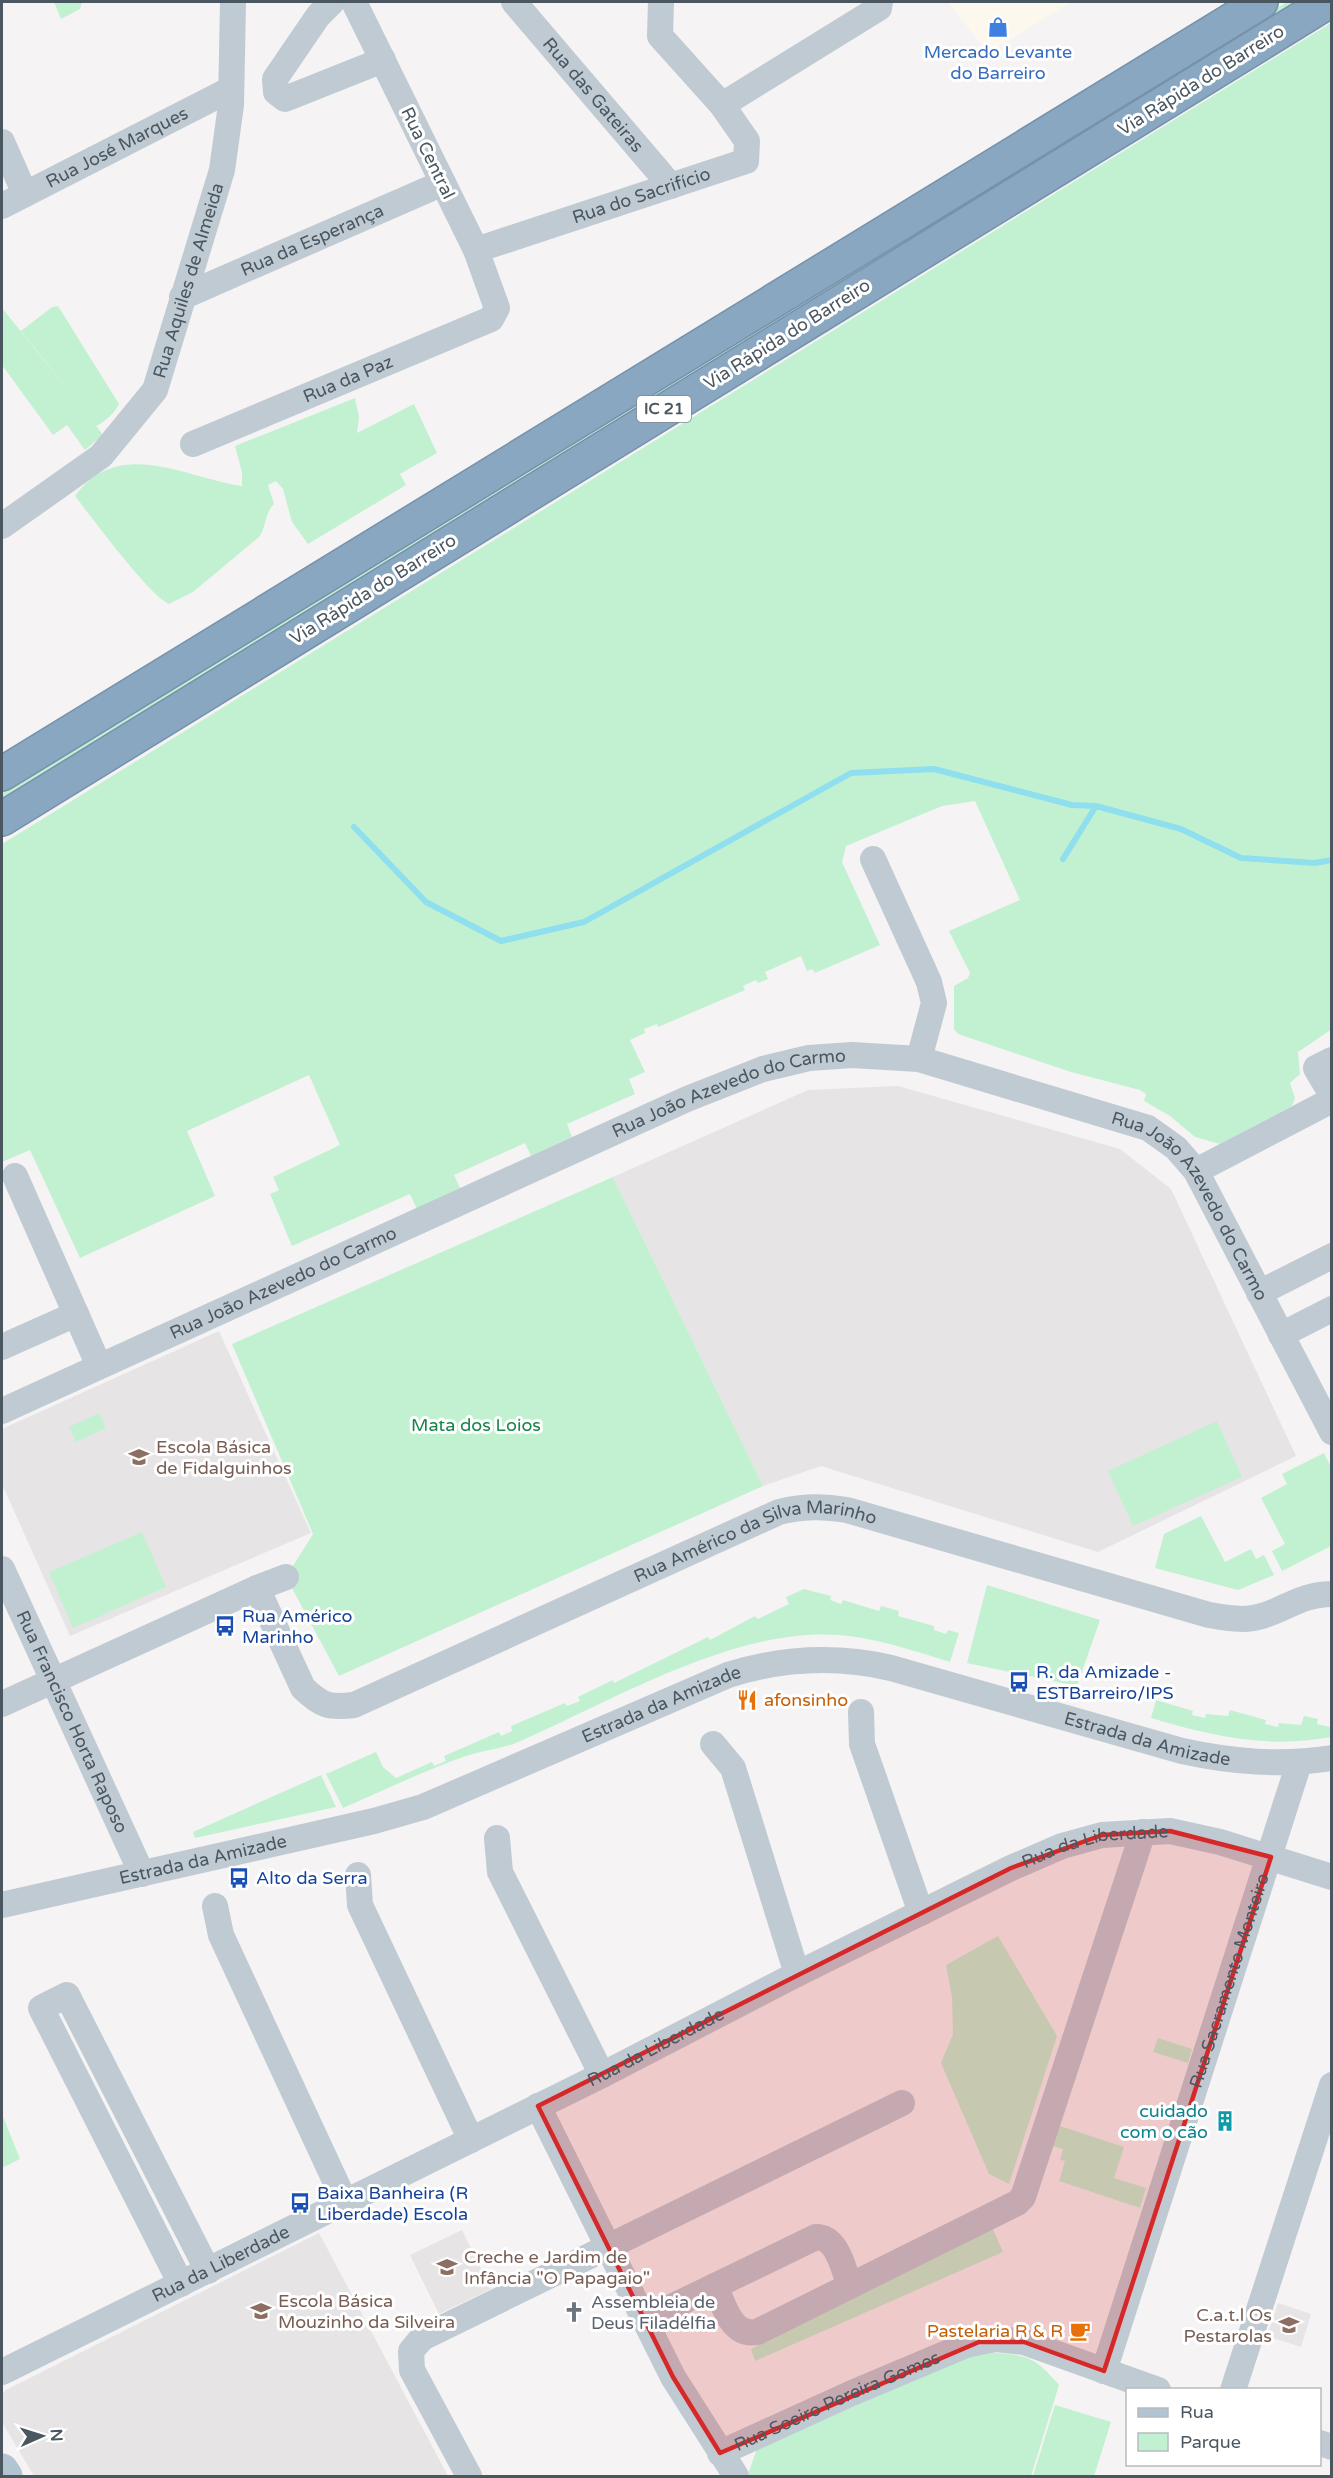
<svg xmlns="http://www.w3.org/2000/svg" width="1333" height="2478" font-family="'Varela Round',sans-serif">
	<rect width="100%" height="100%" fill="#f5f3f3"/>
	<!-- commercial -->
	<path fill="#fdf8ee" d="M 948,2 L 1071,2 L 988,53 Z"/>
	<!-- education -->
	<path fill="#e6e4e5" d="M 898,1086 L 1120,1149 L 1171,1189 L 1296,1456 L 1098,1552 L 821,1466 L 763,1486 L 613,1177 L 808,1090 Z
		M 219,1331 L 311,1533 L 70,1636 L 2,1484 L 2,1429 Z
		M 462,2230 L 491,2289 L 439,2314 L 410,2255 Z
		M 319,2233 L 448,2476 L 34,2476 L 2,2422 L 2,2394 L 6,2390 Z
		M 1278,2303 L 1311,2314 L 1301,2347 L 1267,2336 Z"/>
	<!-- green -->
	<path fill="#c2f1d2" d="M 54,2 L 82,2 L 80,9 L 61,19 Z
		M 1287,2 L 1308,2 L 2,806 L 2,793 Z
		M 1331,23 L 1332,1029 L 1298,1052 L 1300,1074 L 1290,1083 L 1295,1098 L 1292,1106 L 1220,1144 L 1195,1137 L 1170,1116 L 1144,1101 L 1146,1094 L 1140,1090 L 1071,1072 L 958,1034 L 954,1029 L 954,986 L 968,978 L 970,973 L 949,931 L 1020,900 L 975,801 L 942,806 L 846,846 L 842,862 L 880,945 L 815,973 L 812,969 L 807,971 L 801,956 L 765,972 L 768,979 L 758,983 L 756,980 L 743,986 L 745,990 L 658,1027 L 657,1024 L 644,1029 L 645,1033 L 630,1040 L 645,1072 L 629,1079 L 635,1094 L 567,1124 L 572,1137 L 531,1156 L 525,1143 L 454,1175 L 460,1188 L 417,1209 L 410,1194 L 292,1246 L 270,1194 L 279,1190 L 273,1177 L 340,1145 L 309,1075 L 187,1131 L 215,1196 L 80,1258 L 30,1150 L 2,1162 L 2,844 Z
		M 58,306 L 119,404 C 114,414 106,420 97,426 L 94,423 L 103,435 L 85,450 L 67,425 L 53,435 L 2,365 L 2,308 L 92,420 L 21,331 L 52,307 Z
		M 355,398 L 359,417 L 357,433 L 414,404 L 437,453 L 400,474 L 406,485 L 308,544 L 292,522 L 283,489 L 276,481 L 268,485 L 274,504 C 264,514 267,526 259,537 L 193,592 L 169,604 C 148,594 93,519 75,496 C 119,436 185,478 242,486 L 242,472 L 235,446 Z
		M 613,1177 L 763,1486 L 339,1676 L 286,1577 L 313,1534 L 232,1344 Z
		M 99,1413 L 106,1428 L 76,1442 L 69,1427 Z
		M 1217,1421 L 1242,1477 L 1133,1526 L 1108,1471 Z
		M 1324,1453 L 1331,1467 L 1331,1546 L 1282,1571 L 1272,1551 L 1285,1544 L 1261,1498 L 1287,1484 L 1282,1474 Z
		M 1201,1516 L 1225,1562 L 1251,1549 L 1256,1559 L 1264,1555 L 1274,1575 L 1238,1590 L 1155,1568 L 1164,1534 Z
		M 142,1532 L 166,1587 L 73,1628 L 49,1572 Z
		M 987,1585 L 1100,1620 L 1077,1686 L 967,1663 Z
		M 804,1589 L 831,1596 L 830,1600 L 841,1604 L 843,1600 L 879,1611 L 881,1606 L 899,1611 L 898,1616 L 934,1626 L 934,1630 L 946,1634 L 948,1630 L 959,1633 L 950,1662 C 914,1651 877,1638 839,1635 C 734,1627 612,1701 518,1742 C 502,1749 486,1750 469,1755 C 427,1769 385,1790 343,1808 L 326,1774 L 376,1752 L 383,1767 L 396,1778 L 432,1762 L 434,1766 L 446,1761 L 444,1756 L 499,1732 L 501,1736 L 512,1731 L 511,1726 L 565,1703 L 567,1706 L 580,1701 L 578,1697 L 613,1680 L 614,1683 L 708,1637 L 710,1640 L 755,1616 L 758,1619 L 789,1604 L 786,1597 Z
		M 1156,1700 L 1193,1711 L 1192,1715 L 1205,1718 L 1206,1714 L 1228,1716 L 1230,1710 L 1266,1720 L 1265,1724 L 1278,1727 L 1279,1723 L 1301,1725 L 1304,1716 L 1318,1719 L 1317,1724 L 1330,1727 L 1331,1725 L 1331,1737 C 1268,1749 1212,1736 1151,1718 Z
		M 321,1775 L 336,1807 L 195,1838 L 193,1832 Z
		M 998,1936 L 1057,2036 L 1009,2184 L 989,2174 L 941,2063 L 953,2034 L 952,1997 L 946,1965 Z
		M 1158,2038 L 1192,2049 L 1188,2063 L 1153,2052 Z
		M 2,2114 L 20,2159 L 2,2168 Z
		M 1060,2126 L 1124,2147 L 1114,2178 L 1146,2188 L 1140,2208 L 1059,2181 L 1065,2161 L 1060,2160 L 1063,2149 L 1053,2146 Z
		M 992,2227 L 1003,2252 L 755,2361 L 751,2349 Z
		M 993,2353 C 1028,2354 1037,2359 1059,2385 L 1031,2476 L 750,2476 L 748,2474 L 758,2446 L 965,2358 Z
		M 1055,2405 L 1111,2422 L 1094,2476 L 1033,2476 Z"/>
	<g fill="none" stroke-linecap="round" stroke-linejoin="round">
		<!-- stream -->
		<path stroke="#8fdfee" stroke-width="6" d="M 354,827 L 426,902 L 501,941 L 584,922 L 851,773 L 934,769 L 1072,805 L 1096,806 L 1181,829 L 1241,858 L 1315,863 L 1332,860
			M 1063,859 L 1096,806"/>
		<!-- highway casing -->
		<g stroke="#7592ad" stroke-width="36">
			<path id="highway" d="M 2,774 L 1261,2
				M 2,819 L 1328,2"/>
		</g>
		<!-- minor -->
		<g stroke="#c0cad2" stroke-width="26">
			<path d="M 332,2 L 318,16 L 275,79 L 276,92 L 285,99 L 383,60"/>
			<path id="s1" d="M 514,2 L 671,186"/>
			<path d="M 722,105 L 879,8 L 880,2"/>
			<path d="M 2,142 L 25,194"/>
			<path id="s2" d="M 2,206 L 231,89"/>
			<path id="s3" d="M 476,250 L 746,161 L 747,141 L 722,105 L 660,36 L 661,2"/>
			<path id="s4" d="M 182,297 L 443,183"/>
			<path id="s5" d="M 193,444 L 491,319 L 497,308 L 476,250 L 354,2"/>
			<path id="s6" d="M 2,526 L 101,456 L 155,390 L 222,170 L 231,105 L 233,2"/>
			<path d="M 873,859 L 929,982 L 934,1003 L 919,1059"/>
			<path d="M 1332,1060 L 1316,1068 L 1332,1095"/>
			<path d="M 1196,1171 L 1332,1100"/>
			<path d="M 15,1176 L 99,1366"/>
			<path d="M 1259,1293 L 1332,1256"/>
			<path d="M 1281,1335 L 1332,1309"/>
			<path d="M 2,1347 L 76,1314"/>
			<path id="s7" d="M 2,1411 L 687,1099 L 763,1069 L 809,1058 L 852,1055 L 919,1059 L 1148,1128 L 1176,1148 L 1196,1171 L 1332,1432"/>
			<path id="s8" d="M 2,1569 L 142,1874"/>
			<path d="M 257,1588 L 286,1577"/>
			<path id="s9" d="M 2,1704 L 257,1588 L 303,1688 C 322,1706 329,1708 354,1705 L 779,1512 C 803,1506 822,1506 847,1510 L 1209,1615 C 1228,1618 1246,1622 1265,1615 C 1292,1606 1300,1595 1332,1594"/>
			<path d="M 861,1712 L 862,1744 L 921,1913"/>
			<path d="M 713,1744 L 733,1768 L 797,1974"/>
			<path d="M 497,1838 L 500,1872 L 602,2075"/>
			<path d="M 358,1875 L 360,1905 L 471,2140"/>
			<path id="s10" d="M 2,1905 L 374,1821 L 423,1807 L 728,1675 C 782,1658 835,1655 891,1668 L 1182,1751 C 1233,1762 1280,1766 1332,1758"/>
			<path d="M 215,1906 L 221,1935 L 345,2202"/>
			<path d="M 538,2106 L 673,2377 L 736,2476"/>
			<path d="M 181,2284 L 41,2008 L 67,1995 L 208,2271"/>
			<path d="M 715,2286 L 816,2237 C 838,2237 843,2269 850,2286"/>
			<path d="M 644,2320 L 715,2286 C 724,2305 731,2337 757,2332 L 1017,2203 L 1023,2197 L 1143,1832"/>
			<path id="s11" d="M 1104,2371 L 1299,1763"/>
			<path id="s12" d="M 2,2372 L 602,2075 L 797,1974 L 1011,1868 L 1062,1846 L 1102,1835 L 1170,1831 L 1220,1842 L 1332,1877"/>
			<path d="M 1233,2390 L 1332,2085"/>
			<path d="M 1320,2443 L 1332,2447"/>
			<path id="s13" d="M 720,2453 L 852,2393 L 966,2345 L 996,2339 L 1024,2342 L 1158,2390"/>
			<path d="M 469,2476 L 412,2370 L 411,2351 L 422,2338 L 902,2103"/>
		</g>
		<!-- major -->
		<path stroke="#b2c3d1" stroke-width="33" d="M 2,2470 L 6,2476"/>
		<!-- highway -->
		<use href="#highway" stroke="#8aa7c1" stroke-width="33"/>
	</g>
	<!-- marked area -->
	<path fill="#d62828" fill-opacity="0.2" stroke="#d62828" stroke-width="4.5" stroke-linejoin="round" d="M 1170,1831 L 1271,1857 L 1104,2371 L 1024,2342 L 979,2342 L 720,2453 L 673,2377 L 538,2106 L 1011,1868 L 1102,1835 Z"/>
	<!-- icons -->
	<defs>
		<g id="shop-bare" transform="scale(1.62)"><path d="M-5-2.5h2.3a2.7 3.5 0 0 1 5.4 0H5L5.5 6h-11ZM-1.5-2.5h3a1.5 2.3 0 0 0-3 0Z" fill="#3f7fe0" stroke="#fff" stroke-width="2.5" paint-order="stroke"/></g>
		<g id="school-bare" transform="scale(1.62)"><path d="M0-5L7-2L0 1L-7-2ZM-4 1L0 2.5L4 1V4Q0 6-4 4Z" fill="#8d6e63" stroke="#fff" stroke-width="2.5" paint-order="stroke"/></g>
		<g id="bus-bare" transform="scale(1.62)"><path d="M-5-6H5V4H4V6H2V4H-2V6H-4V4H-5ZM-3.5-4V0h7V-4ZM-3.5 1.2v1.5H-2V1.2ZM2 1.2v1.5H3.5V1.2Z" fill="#1a4fb4" stroke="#fff" stroke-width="2.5" paint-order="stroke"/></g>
		<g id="restaurant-bare" transform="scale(1.62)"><path d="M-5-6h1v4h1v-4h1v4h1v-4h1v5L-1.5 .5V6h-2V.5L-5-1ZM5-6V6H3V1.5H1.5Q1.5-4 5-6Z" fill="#e8710a" stroke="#fff" stroke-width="2.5" paint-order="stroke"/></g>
		<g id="building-bare" transform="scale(1.62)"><path d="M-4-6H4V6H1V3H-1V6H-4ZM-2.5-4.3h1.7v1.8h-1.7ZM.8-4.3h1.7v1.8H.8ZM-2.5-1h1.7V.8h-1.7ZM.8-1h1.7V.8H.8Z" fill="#0f9aa8" stroke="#fff" stroke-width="2.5" paint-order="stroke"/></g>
		<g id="church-bare" transform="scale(1.62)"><path d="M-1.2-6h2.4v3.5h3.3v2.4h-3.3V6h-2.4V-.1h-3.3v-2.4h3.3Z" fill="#6b7280" stroke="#fff" stroke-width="2.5" paint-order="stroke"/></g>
		<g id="cafe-bare" transform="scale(1.62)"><path d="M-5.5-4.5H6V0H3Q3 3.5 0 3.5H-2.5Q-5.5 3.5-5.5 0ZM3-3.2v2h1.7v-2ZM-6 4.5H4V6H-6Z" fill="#e8710a" stroke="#fff" stroke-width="2.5" paint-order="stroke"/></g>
	</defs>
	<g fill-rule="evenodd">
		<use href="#shop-bare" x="998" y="27"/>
		<use href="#school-bare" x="139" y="1457"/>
		<use href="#bus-bare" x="225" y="1626"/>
		<use href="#bus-bare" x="1019" y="1682"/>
		<use href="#restaurant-bare" x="747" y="1700"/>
		<use href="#bus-bare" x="239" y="1878"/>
		<use href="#building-bare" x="1225" y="2121"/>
		<use href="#bus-bare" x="300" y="2203"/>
		<use href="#school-bare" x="447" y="2267"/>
		<use href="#school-bare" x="261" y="2311"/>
		<use href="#church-bare" x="574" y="2312"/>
		<use href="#school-bare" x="1289" y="2325"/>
		<use href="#cafe-bare" x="1080" y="2331"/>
	</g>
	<g text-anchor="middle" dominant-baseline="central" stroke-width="6" stroke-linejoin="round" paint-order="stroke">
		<!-- shield labels -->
		<rect fill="#fff" stroke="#808990" stroke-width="1.5" x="637" y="396" width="54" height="26" rx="4.5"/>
		<g font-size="16" font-weight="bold" fill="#4a5761">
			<text x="664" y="409">IC 21</text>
		</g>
		<!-- shop labels -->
		<g font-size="18" fill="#366cbe" stroke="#fff">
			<text x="998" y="52">Mercado Levante<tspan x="998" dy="21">do Barreiro</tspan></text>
		</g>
		<!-- street labels -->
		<g font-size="18" fill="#4a5761" stroke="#fff">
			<text transform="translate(1201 80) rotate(-32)">Via Rápida do Barreiro</text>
			<text stroke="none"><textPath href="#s1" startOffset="122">Rua das Gateiras</textPath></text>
			<text stroke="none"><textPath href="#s2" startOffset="129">Rua José Marques</textPath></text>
			<text transform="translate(428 153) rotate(64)">Rua Central</text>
			<text stroke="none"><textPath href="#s3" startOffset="174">Rua do Sacrifício</textPath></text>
			<text stroke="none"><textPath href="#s4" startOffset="142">Rua da Esperança</textPath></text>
			<text stroke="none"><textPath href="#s6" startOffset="321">Rua Aquiles de Almeida</textPath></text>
			<text transform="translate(787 334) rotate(-32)">Via Rápida do Barreiro</text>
			<text stroke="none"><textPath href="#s5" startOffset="168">Rua da Paz</textPath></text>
			<text transform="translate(373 589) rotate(-32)">Via Rápida do Barreiro</text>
			<text stroke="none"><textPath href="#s7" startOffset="795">Rua João Azevedo do Carmo</textPath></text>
			<text stroke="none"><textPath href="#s7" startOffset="1317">Rua João Azevedo do Carmo</textPath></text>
			<text stroke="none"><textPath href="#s7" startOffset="309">Rua João Azevedo do Carmo</textPath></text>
			<text stroke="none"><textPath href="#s9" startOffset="884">Rua Américo da Silva Marinho</textPath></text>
			<text stroke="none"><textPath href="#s10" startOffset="692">Estrada da Amizade</textPath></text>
			<text stroke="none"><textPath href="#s8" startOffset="168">Rua Francisco Horta Raposo</textPath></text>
			<text stroke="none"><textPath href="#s10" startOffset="1196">Estrada da Amizade</textPath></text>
			<text stroke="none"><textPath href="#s12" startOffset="1216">Rua da Liberdade</textPath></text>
			<text stroke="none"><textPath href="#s10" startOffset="206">Estrada da Amizade</textPath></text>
			<text stroke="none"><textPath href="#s11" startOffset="410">Rua Sacramento Monteiro</textPath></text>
			<text stroke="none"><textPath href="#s12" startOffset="730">Rua da Liberdade</textPath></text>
			<text stroke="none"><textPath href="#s12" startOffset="244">Rua da Liberdade</textPath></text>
			<text stroke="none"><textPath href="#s13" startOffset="128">Rua Soeiro Pereira Gomes</textPath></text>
		</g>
		<!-- park labels -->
		<g font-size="18" fill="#168649" stroke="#fff">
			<text x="476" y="1425">Mata dos Loios</text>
		</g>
		<!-- education labels -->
		<g font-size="18" fill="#785e54" stroke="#fff" text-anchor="start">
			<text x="156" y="1447">Escola Básica<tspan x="156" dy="21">de Fidalguinhos</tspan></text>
			<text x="464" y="2257">Creche e Jardim de<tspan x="464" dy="21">Infância "O Papagaio"</tspan></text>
			<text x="278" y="2301">Escola Básica<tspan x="278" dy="21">Mouzinho da Silveira</tspan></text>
			<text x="1272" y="2315" text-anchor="end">C.a.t.l Os<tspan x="1272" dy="21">Pestarolas</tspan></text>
		</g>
		<!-- transit labels -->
		<g font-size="18" fill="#164399" stroke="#fff" text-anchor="start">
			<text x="242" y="1616">Rua Américo<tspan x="242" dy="21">Marinho</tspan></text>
			<text x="1036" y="1672">R. da Amizade -<tspan x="1036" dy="21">ESTBarreiro/IPS</tspan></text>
			<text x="256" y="1878">Alto da Serra</text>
			<text x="317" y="2193">Baixa Banheira (R<tspan x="317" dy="21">Liberdade) Escola</tspan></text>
		</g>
		<!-- food labels -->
		<g font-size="18" fill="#c56008" stroke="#fff" text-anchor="start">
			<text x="764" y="1700">afonsinho</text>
			<text x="1063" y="2331" text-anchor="end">Pastelaria R &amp; R</text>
		</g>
		<!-- culture labels -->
		<g font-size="18" fill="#0d838f" stroke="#fff" text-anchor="end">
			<text x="1208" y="2111">cuidado<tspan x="1208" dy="21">com o cão</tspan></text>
		</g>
		<!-- worship labels -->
		<g font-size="18" fill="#5b616d" stroke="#fff" text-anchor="start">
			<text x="591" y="2302">Assembleia de<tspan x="591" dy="21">Deus Filadélfia</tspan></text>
		</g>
	</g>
	<!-- border -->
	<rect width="1333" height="2478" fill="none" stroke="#4a5761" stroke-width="6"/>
	<!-- legend -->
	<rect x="1126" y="2388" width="195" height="78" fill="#ffffff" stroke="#b7bcc0" stroke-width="1.5"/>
	<rect x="1138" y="2408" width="30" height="9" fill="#b2c3d1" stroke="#b7bcc0" stroke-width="1.5"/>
	<text x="1180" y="2418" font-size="18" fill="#4a5761">Rua</text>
	<rect x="1138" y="2433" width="30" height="18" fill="#c2f1d2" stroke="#b7bcc0" stroke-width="1.5"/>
	<text x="1180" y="2448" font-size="18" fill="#4a5761">Parque</text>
	<!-- north arrow -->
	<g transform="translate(42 2436) rotate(87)" stroke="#ffffff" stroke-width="4.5" paint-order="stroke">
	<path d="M0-4.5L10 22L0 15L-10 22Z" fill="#4a5761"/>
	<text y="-9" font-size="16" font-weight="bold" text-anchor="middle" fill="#4a5761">N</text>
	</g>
</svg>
